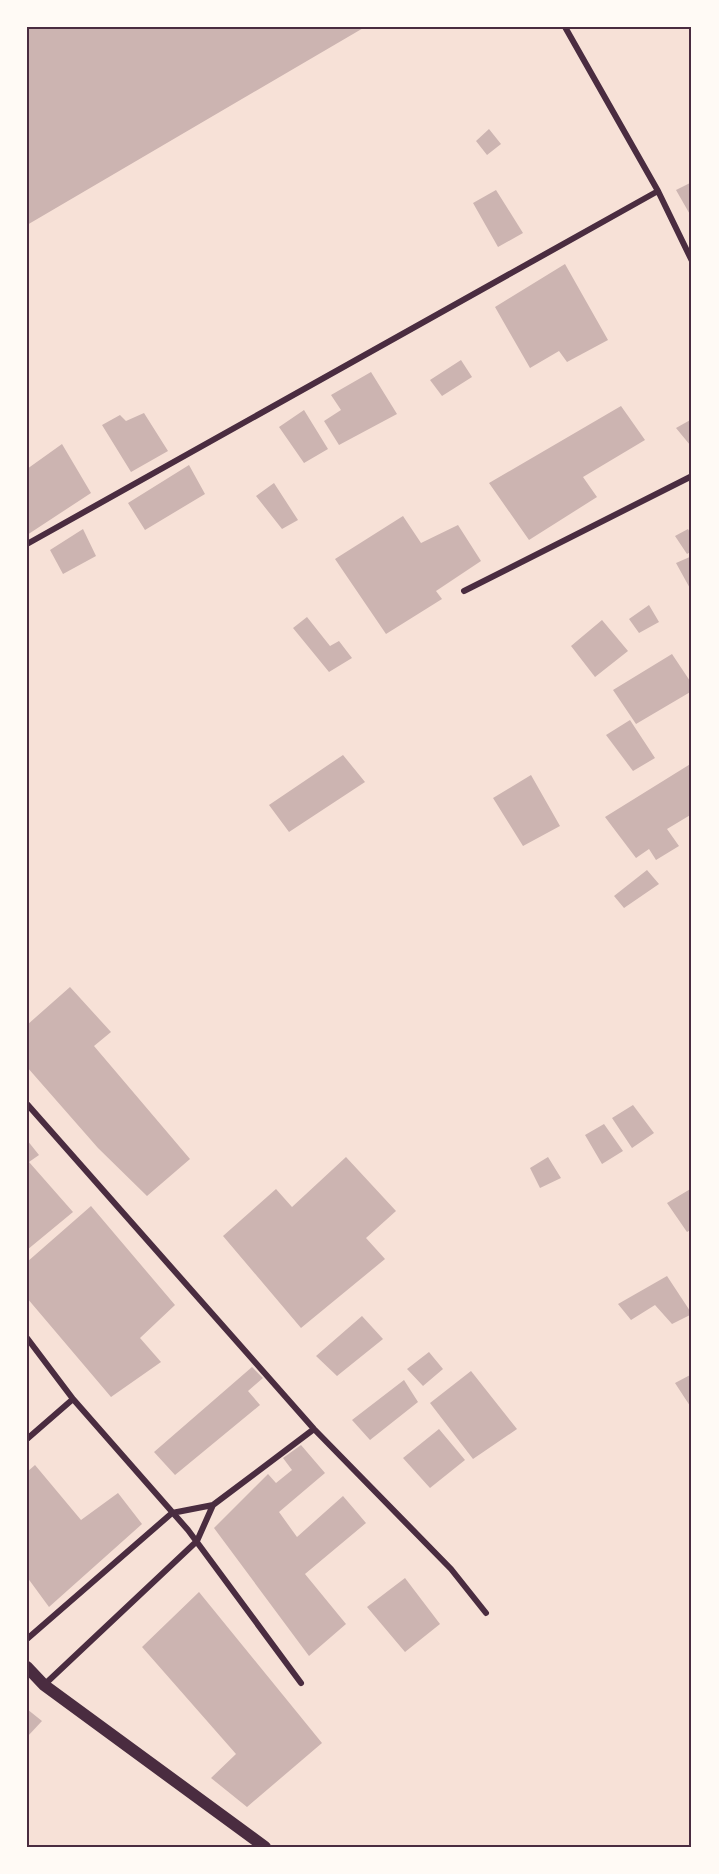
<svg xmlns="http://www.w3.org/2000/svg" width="719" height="1874" font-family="Cabin,sans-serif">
	<rect width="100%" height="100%" fill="#f7e1d7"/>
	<!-- building -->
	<path fill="#ccb4b1" d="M 27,27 L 365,27 L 27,225 Z
		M 489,129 L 501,144 L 487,155 L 476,141 Z
		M 692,182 L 692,218 L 676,190 Z
		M 496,190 L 523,233 L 498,247 L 473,203 Z
		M 565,264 L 608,340 L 567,362 L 559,351 L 530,368 L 495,307 Z
		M 461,360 L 472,377 L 442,396 L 430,380 Z
		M 371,372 L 397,414 L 339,445 L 324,421 L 341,410 L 331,395 Z
		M 621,406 L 645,440 L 583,477 L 597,497 L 529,540 L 489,483 Z
		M 304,410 L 328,449 L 304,463 L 279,427 Z
		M 144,413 L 168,451 L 131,472 L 102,425 L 120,415 L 126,421 Z
		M 692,419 L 692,444 L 690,445 L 676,428 Z
		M 62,444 L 91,493 L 27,535 L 27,469 Z
		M 189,465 L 205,494 L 145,530 L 128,503 Z
		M 274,483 L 298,520 L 282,529 L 256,496 Z
		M 403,516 L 421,543 L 458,525 L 481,561 L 436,591 L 442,599 L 386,634 L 335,559 Z
		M 83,529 L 96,556 L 63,574 L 50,550 Z
		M 688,529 L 692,536 L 692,551 L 687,554 L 675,536 Z
		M 692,556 L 692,592 L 676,563 Z
		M 649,605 L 659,622 L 639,633 L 629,619 Z
		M 307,617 L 330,646 L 339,641 L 352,658 L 329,672 L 293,628 Z
		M 602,620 L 628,651 L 595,677 L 571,646 Z
		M 672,654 L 692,684 L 692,691 L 636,724 L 613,690 Z
		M 630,720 L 655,758 L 633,771 L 606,735 Z
		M 343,755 L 365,782 L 289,832 L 269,805 Z
		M 692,763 L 692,814 L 667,829 L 679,846 L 656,860 L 649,849 L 636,858 L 605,817 Z
		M 531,775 L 560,826 L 523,846 L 493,798 Z
		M 647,870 L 659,884 L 624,908 L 614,896 Z
		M 70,987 L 111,1032 L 94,1046 L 190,1159 L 147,1196 L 98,1148 L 27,1067 L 27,1025 Z
		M 633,1105 L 654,1133 L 632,1148 L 612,1118 Z
		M 604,1124 L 623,1151 L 602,1164 L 585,1135 Z
		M 27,1140 L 39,1155 L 29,1162 L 73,1212 L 27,1250 Z
		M 346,1157 L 396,1211 L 366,1238 L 385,1259 L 301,1328 L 223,1236 L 276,1189 L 292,1207 Z
		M 548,1157 L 561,1178 L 540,1188 L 530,1168 Z
		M 692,1188 L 692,1229 L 687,1232 L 667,1203 Z
		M 91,1206 L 175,1305 L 140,1338 L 161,1362 L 111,1397 L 27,1298 L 27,1262 Z
		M 667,1276 L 692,1314 L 672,1324 L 655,1305 L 631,1320 L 618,1304 Z
		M 362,1316 L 383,1339 L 337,1376 L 316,1356 Z
		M 429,1352 L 443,1369 L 423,1386 L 407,1369 Z
		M 252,1367 L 263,1378 L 248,1391 L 260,1405 L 175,1475 L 154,1452 Z
		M 471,1371 L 517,1429 L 473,1459 L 430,1403 Z
		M 692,1374 L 692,1409 L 675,1383 Z
		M 404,1380 L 418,1402 L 370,1440 L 352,1420 Z
		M 439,1429 L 465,1460 L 430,1488 L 403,1458 Z
		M 301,1445 L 325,1473 L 279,1512 L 297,1537 L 343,1496 L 366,1523 L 305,1574 L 346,1624 L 309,1656 L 214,1528 L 268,1474 L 276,1483 L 292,1470 L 283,1458 Z
		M 35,1465 L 81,1520 L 118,1493 L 142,1524 L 49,1607 L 27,1577 L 27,1472 Z
		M 405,1578 L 440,1624 L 405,1652 L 367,1607 Z
		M 199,1592 L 322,1743 L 247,1807 L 211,1778 L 236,1754 L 142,1647 Z
		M 27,1709 L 42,1721 L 27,1737 Z"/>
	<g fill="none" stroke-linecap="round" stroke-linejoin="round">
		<!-- minor -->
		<path stroke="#4a2c40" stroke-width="6" d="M 565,27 L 658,191 L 692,261
			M 27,544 L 658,191
			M 464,591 L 692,476
			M 27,1104 L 314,1429 L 451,1569 L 486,1613
			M 27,1338 L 73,1399 L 188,1530 L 301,1683
			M 27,1439 L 73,1399
			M 27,1639 L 172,1513 L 213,1505 L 314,1429
			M 44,1685 L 197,1541 L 213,1505"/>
		<!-- secondary -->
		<path stroke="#4a2c40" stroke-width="12" d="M 27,1667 L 44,1685 L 265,1847"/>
	</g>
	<!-- border -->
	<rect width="719" height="1874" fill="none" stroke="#fffaf5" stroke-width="57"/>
	<rect x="28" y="28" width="662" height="1818" fill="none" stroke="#4a2c40" stroke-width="2"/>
</svg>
